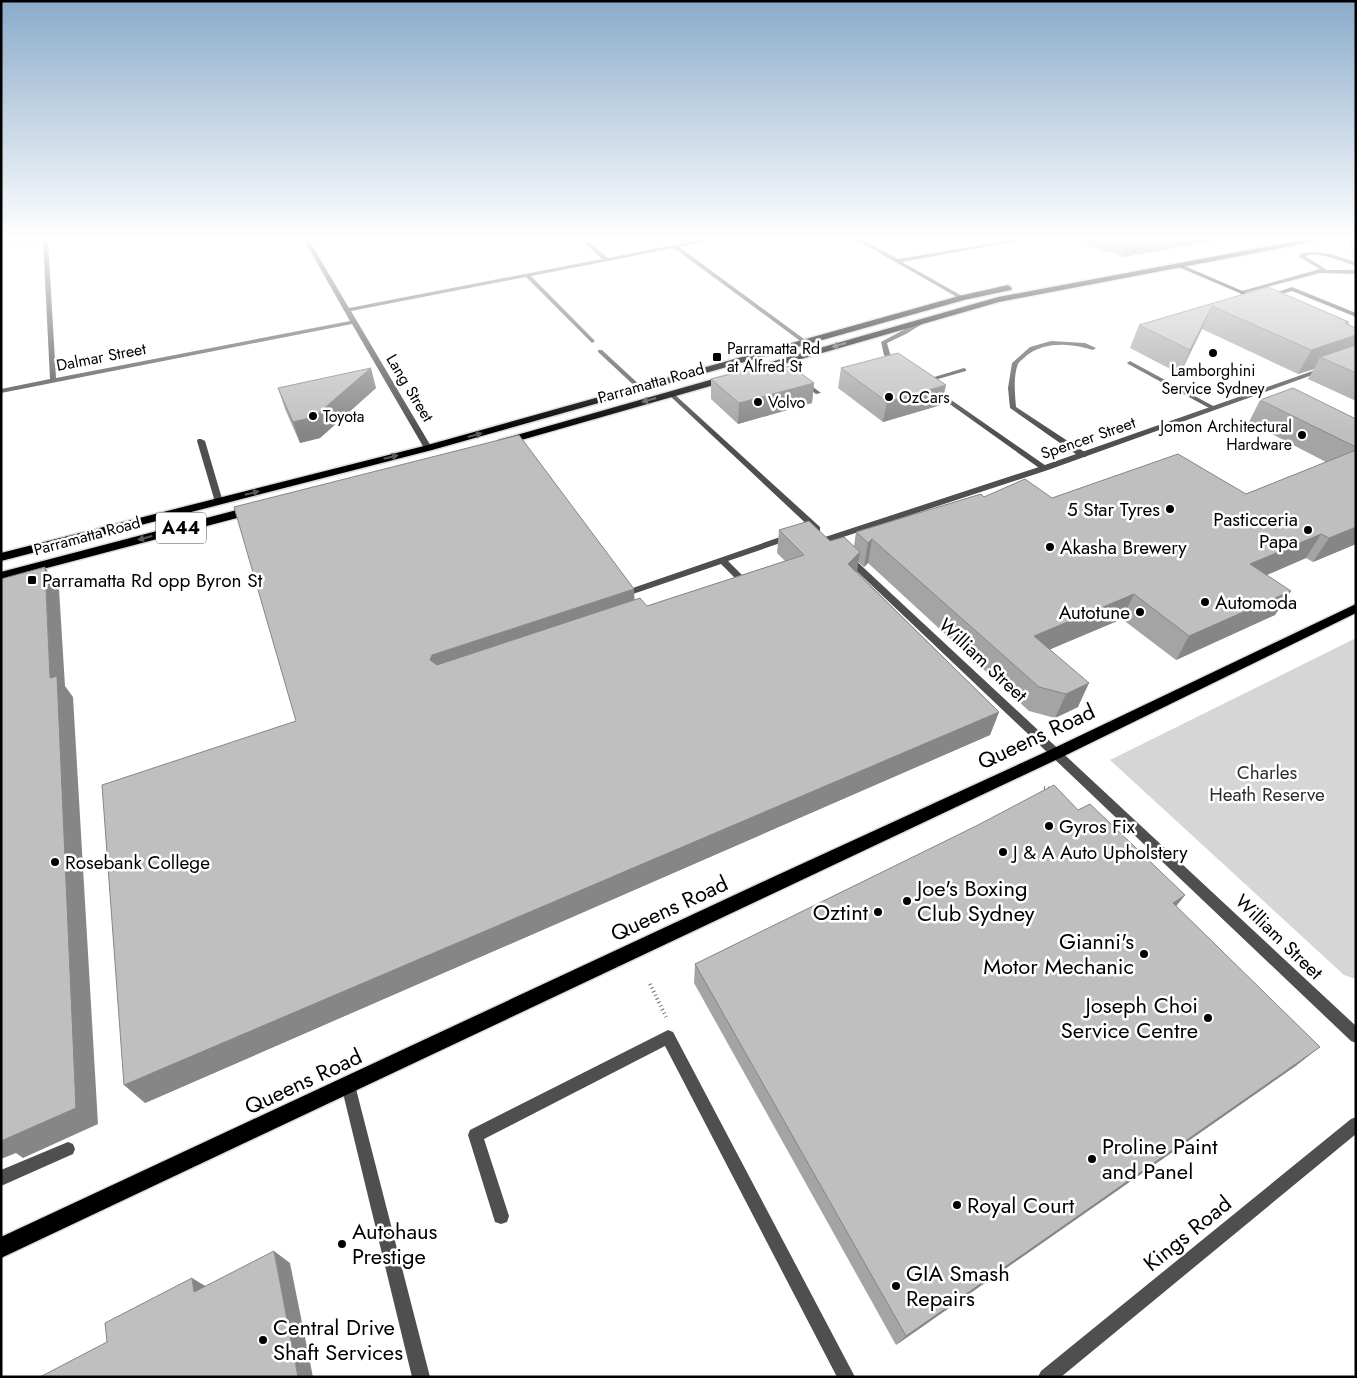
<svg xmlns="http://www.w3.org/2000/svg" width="1357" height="1378" font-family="Jost,sans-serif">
	<rect width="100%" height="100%" fill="#fff"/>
	<!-- green -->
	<path fill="#d6d6d6" d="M 1356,638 L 1356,979 L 1344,975 L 1110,760 Z"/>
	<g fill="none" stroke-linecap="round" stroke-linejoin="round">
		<!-- highway-tunnel -->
		<path stroke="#d9d9d9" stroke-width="9" stroke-dasharray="9 4.5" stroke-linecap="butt" d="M 1,244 L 44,240"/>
		<!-- primary casing -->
		<g stroke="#dbdbdb" stroke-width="3">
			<path id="primary" d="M 1356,604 L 1356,613 L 1060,758 L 1,1258 L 1,1237 L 771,878 L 1050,750 Z"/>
		</g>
		<!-- highway casing -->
		<g stroke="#dbdbdb" stroke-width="3">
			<path id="highway" d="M 1302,240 L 1317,240 L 1313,242 L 999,302 L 763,370 L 760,371 L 755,368 L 757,366 L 998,297 Z
				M 1008,285 L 1012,288 L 1011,290 L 964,300 L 432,450 L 1,561 L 1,553 L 424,446 L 959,296 Z
				M 731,374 L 735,375 L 735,379 L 507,444 L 503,445 L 497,442 L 499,440 Z
				M 256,505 L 262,509 L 260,512 L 1,580 L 1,572 Z"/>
		</g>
		<!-- path -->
		<path stroke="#717171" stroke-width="4" stroke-dasharray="1 3" stroke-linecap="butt" d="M 1044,788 L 1052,789
			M 650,984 L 666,1017"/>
		<!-- lane -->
		<path fill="#4f4f4f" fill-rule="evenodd" d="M 1309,252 L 1330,254 L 1356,262 L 1356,266 C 1341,261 1319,251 1305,256 L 1327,270 L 1356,270 L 1356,274 L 1320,273 L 1241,294 L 1238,292 L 1320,269 L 1299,257 L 1301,253 Z
			M 1292,287 L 1356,313 L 1356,317 L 1292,291 L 1269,298 L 1266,296 Z
			M 922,320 L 927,321 L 906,334 L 887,343 L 890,354 L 901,364 L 896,365 L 884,355 L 881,342 Z
			M 1051,341 L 1085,343 L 1096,348 L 1093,350 C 1072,343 1044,341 1026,356 C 1024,359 1019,361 1018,364 C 1013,376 1015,395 1016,407 L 1086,453 L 1086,457 L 1080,457 L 1010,408 L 1008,388 L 1012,363 L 1030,347 Z
			M 1130,361 L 1215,407 L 1216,408 L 1211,409 L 1128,364 L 1127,363 Z
			M 964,368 L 966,369 L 966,371 L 924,383 L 921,381 Z
			M 801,381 L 805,381 L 821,393 L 816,394 L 801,383 Z
			M 930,388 L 934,388 L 1049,468 L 1045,470 L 1042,470 L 930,390 Z
			M 198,439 L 201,439 L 205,441 L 223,502 L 222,504 L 216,504 L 215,502 L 197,441 Z
			M 789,534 L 793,537 L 792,539 L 728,561 L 746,579 L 747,581 C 745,585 738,586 734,585 L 733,583 L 737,580 L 721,564 L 630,595 L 624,595 L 623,593 L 624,591 Z
			M 668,1030 L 673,1032 L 855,1377 L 837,1377 L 665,1046 L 484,1139 L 509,1216 L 507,1222 L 501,1224 L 495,1222 L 468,1135 L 470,1130 Z
			M 348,1078 L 353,1080 L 355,1085 L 430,1377 L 412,1377 L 341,1085 L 343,1080 Z
			M 68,1142 L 73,1144 L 75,1149 L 73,1154 L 1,1186 L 1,1170 Z"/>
		<!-- street -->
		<path fill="#4f4f4f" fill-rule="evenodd" d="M 43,240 L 48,240 L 56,378 L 350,321 L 304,240 L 309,240 L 349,308 L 602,259 L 581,240 L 586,240 L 608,258 L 699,240 L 708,240 L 679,247 L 808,342 L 803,343 L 674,248 L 531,276 L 594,340 L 595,341 L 592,343 L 526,277 L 351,311 L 432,448 L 428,450 L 424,448 L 352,324 L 1,393 L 1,389 L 50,379 Z
			M 857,240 L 863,240 L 898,259 L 1011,240 L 1022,240 L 902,262 L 964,297 L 965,298 L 962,300 Z
			M 598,350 L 602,350 L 643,388 L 643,390 L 639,390 L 598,352 Z
			M 1324,367 L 1327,369 L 1326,370 L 1048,470 L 831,541 L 825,541 L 824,539 L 825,537 L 1042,466 Z
			M 669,393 L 673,393 L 820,527 L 820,531 L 814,531 L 669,395 Z
			M 848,555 L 851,556 L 1356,1026 L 1356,1043 L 1351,1041 L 845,560 L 844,558 L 845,556 Z
			M 1356,1117 L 1356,1134 L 1061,1377 L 1038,1377 L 1041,1371 L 1351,1119 Z"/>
		<!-- secondary -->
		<path fill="#1c1c1c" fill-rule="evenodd" d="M 1176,264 L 1180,264 L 1261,299 L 1256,300 L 1176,266 Z"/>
		<!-- primary -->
		<use href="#primary" fill="#000" fill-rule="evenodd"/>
		<!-- highway -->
		<use href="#highway" fill="#000" fill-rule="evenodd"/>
	</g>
	<!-- wall -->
	<path fill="#a4a4a4" d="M 1076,240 L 1220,240 L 1123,257 L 1109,251 L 1103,252 Z
		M 1349,240 L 1356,240 L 1356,261 L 1353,259 Z
		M 1268,287 L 1349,322 L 1348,324 L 1356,328 L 1356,401 L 1308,379 L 1314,369 L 1298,374 L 1202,329 L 1180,374 L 1130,348 L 1139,325 Z
		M 786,367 L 814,383 L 812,403 L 738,424 L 711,399 L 711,379 Z
		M 841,368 L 946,385 L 941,405 L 883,422 L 838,388 Z
		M 278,388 L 376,388 L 320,438 L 300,443 L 285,409 Z
		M 1260,400 L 1356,419 L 1356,544 L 1313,562 L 1306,558 L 1267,575 L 1275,615 L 1176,660 L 1122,619 L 1050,649 L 1078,707 L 1055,718 L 1029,711 L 868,563 L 864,567 L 858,562 L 857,572 L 999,712 L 990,735 L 145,1103 L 296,721 L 634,589 L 634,600 L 647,606 L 785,561 L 777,553 L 779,530 L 854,546 L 856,532 L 984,497 L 1052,498 L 1246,494 L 1326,462 L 1249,422 Z
		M 1078,810 L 1185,895 L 1176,906 L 1297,1065 L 896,1345 L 694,983 L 695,964 Z"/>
	<!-- shaded-wall -->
	<path fill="#868686" d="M 1107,240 L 1113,240 L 1109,251 L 1103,252 Z
		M 1156,240 L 1220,240 L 1123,257 L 1127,245 Z
		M 1212,306 L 1202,329 L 1180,374 L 1190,350 Z
		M 1349,322 L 1339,341 L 1356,335 L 1356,350 L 1320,357 L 1314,369 L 1298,374 L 1311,350 L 1345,323 Z
		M 371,368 L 376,388 L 320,438 L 300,443 L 293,422 Z
		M 814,383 L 812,403 L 738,424 L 739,403 Z
		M 946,385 L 941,405 L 883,422 L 887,402 Z
		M 1356,527 L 1356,544 L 1313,562 L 1329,538 Z
		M 1321,534 L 1306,558 L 1236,588 L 1250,564 Z
		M 872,539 L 868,563 L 864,567 L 868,543 Z
		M 860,552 L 856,575 L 848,564 Z
		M 45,567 L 59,589 L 65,686 L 73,697 L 98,1124 L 23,1158 L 16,1153 L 1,1159 L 1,1136 L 50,678 Z
		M 634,589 L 635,612 L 438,678 L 430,660 L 432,655 Z
		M 1291,591 L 1275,615 L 1176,660 L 1189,636 Z
		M 1134,594 L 1122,619 L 1025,660 L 1034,636 Z
		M 1089,683 L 1078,707 L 1055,718 L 1066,694 Z
		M 999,712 L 990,735 L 145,1103 L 124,1085 Z
		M 1185,895 L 1169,915 L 1173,903 Z
		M 1320,1047 L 1297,1065 L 896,1345 L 906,1336 Z
		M 274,1251 L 290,1263 L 313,1377 L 298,1377 Z
		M 192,1278 L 212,1290 L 194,1292 Z"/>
	<!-- building -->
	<path fill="#bfbfbf" stroke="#868686" d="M 1114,240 L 1156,240 L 1127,245 Z
		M 1268,287 L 1349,322 L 1345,323 L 1356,328 L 1356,335 L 1311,350 L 1212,306 L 1190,350 L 1139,325 Z
		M 1356,345 L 1356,373 L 1320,357 Z
		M 898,353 L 946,385 L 887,402 L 841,368 Z
		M 778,362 L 786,367 L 791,366 L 814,383 L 739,403 L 711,379 Z
		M 371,368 L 314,417 L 293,422 L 278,388 Z
		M 1293,388 L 1356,419 L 1356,447 L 1260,400 Z
		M 519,435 L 634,589 L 432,655 L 430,660 L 437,665 L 640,598 L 647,606 L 804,555 L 779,530 L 809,521 L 830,541 L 844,537 L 860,552 L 848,564 L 999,712 L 124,1085 L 102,785 L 296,721 L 234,507 Z
		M 1356,450 L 1356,527 L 1329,538 L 1321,534 L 1250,564 L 1291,591 L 1189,636 L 1134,594 L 1034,636 L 1089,683 L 1066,694 L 1039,687 L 872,539 L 868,543 L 856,532 L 981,494 L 984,497 L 1025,479 L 1052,498 L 1178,454 L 1246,494 Z
		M 45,567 L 50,678 L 57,676 L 76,1108 L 1,1141 L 1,579 Z
		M 1054,785 L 1078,810 L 1090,804 L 1185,895 L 1173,903 L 1320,1047 L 906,1336 L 695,964 L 976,826 Z
		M 274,1251 L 298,1377 L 40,1377 L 107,1342 L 105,1323 L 192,1278 L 194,1292 Z"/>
	<!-- one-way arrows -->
	<defs><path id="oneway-solid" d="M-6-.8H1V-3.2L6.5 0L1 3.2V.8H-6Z" transform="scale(1.25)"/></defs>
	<g fill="#595959">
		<use href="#oneway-solid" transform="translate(839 345) rotate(164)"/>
		<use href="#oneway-solid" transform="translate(649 400) rotate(164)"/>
		<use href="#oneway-solid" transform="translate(475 435) rotate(-15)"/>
		<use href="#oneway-solid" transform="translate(391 457) rotate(-14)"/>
		<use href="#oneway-solid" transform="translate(252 493) rotate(-14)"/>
		<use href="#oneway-solid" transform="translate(145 538) rotate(165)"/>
	</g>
	<!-- sky -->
	<linearGradient id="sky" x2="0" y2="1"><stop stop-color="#8aabca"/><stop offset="0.55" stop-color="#fff"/><stop offset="1" stop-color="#fff" stop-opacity="0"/></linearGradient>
	<rect width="1357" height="433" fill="url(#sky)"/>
	<!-- markers -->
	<g fill="#000" stroke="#fff" stroke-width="2">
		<circle cx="1213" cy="353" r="5"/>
		<rect x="712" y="352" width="10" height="10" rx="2.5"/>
		<circle cx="889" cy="397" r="5"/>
		<circle cx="758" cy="402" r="5"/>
		<circle cx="313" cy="416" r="5"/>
		<circle cx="1302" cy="435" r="5"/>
		<circle cx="1170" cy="509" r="5"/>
		<circle cx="1308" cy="530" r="5"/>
		<circle cx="1050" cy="547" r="5"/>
		<rect x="27" y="575" width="10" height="10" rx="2.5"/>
		<circle cx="1205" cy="602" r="5"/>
		<circle cx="1140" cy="612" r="5"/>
		<circle cx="1049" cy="826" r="5"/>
		<circle cx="1003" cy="852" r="5"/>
		<circle cx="55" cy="862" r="5"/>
		<circle cx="907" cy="901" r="5"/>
		<circle cx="878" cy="912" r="5"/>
		<circle cx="1144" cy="954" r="5"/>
		<circle cx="1208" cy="1018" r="5"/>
		<circle cx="1092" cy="1159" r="5"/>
		<circle cx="957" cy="1205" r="5"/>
		<circle cx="342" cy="1244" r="5"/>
		<circle cx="896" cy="1286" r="5"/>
		<circle cx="263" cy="1340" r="5"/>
	</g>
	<g text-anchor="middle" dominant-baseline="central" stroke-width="5" stroke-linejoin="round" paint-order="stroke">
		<!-- far-poi labels -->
		<g font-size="16" fill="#000" stroke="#fff" text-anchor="start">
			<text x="727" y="348">Parramatta Rd<tspan x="727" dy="18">at Alfred St</tspan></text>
			<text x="1213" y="370" text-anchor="middle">Lamborghini<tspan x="1213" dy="18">Service Sydney</tspan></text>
			<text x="899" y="397">OzCars</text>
			<text x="768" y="402">Volvo</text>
			<text x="323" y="416">Toyota</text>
			<text x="1292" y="426" text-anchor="end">Jomon Architectural<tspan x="1292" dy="18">Hardware</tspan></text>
		</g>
		<!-- far-street labels -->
		<g font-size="16" fill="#000" stroke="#fff">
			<text transform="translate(101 357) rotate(-11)">Dalmar Street</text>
			<text transform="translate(651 383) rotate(-16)">Parramatta Road</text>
			<text transform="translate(410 388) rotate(59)">Lang Street</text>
			<text transform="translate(1088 438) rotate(-19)">Spencer Street</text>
			<text transform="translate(87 536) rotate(-15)">Parramatta Road</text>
		</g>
		<!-- shield labels -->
		<rect fill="#fff" stroke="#4c4c4c" stroke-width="1" x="156" y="512.5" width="50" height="31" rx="4"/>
		<g font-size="18" font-weight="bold" fill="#000">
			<text x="181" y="528">A44</text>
		</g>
		<!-- poi labels -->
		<g font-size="19" fill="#000" stroke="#fff" text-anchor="start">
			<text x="1160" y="509" text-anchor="end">5 Star Tyres</text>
			<text x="1298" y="519" text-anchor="end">Pasticceria<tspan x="1298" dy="22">Papa</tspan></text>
			<text x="1060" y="547">Akasha Brewery</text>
			<text x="42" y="580">Parramatta Rd opp Byron St</text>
			<text x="1215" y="602">Automoda</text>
			<text x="1130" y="612" text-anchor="end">Autotune</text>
			<text x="1059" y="826">Gyros Fix</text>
			<text x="1013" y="852">J &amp; A Auto Upholstery</text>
			<text x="65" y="862">Rosebank College</text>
		</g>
		<!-- street labels -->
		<g font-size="19" fill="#000" stroke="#fff">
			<text transform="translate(983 660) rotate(43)">William Street</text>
			<text transform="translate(1279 937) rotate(44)">William Street</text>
		</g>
		<!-- park labels -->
		<g font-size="19" fill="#2d2d2d" stroke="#fff">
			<text x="1267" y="772">Charles<tspan x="1267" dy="22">Heath Reserve</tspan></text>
		</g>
		<!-- near-street labels -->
		<g font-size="22" fill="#000" stroke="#fff">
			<text transform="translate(1036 736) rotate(-25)">Queens Road</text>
			<text transform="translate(669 908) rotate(-25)">Queens Road</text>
			<text transform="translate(303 1081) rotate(-25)">Queens Road</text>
			<text transform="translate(1187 1233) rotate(-39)">Kings Road</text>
		</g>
		<!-- near-poi labels -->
		<g font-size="22" fill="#000" stroke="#fff" text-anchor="start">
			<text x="917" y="888">Joe's Boxing<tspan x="917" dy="25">Club Sydney</tspan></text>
			<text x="868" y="912" text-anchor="end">Oztint</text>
			<text x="1134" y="941" text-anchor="end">Gianni's<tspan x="1134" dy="25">Motor Mechanic</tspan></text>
			<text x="1198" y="1005" text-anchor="end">Joseph Choi<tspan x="1198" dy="25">Service Centre</tspan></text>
			<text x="1102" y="1146">Proline Paint<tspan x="1102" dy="25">and Panel</tspan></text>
			<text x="967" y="1205">Royal Court</text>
			<text x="352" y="1231">Autohaus<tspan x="352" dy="25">Prestige</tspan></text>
			<text x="906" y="1273">GIA Smash<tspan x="906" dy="25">Repairs</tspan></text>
			<text x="273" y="1327">Central Drive<tspan x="273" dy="25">Shaft Services</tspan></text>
		</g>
	</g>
	<!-- border -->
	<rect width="1357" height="1378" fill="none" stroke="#000000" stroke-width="5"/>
</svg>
